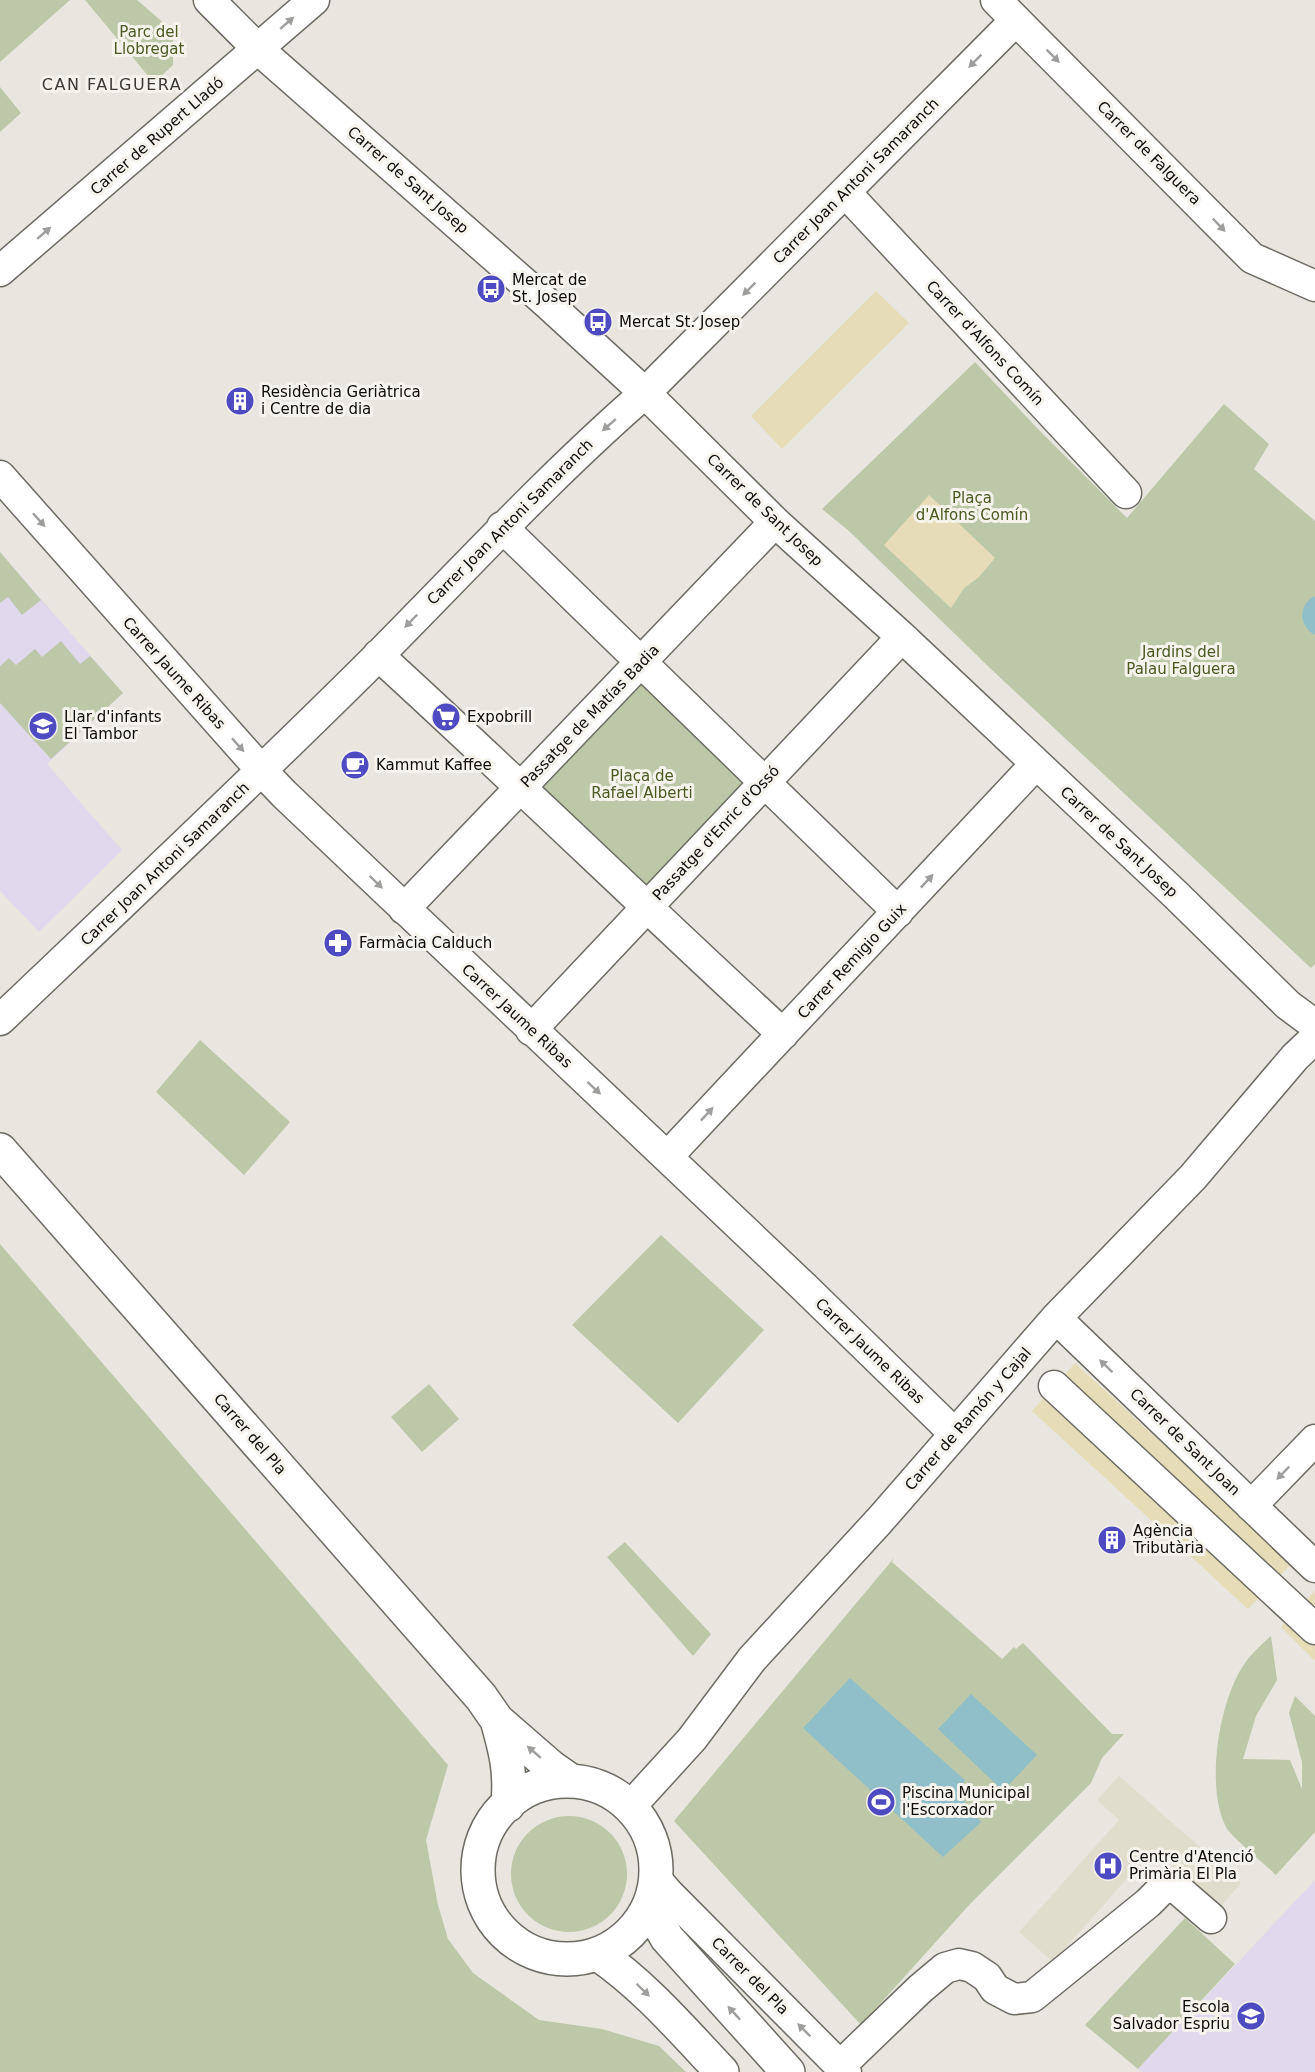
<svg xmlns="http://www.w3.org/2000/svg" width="1315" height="2072" font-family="'DejaVu Sans',sans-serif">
	<rect width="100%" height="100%" fill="#e8e6de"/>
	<!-- built -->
	<path fill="#e1ddcd" d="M 1119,1776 L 1241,1883 L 1220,1907 L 1153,1849 L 1053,1962 L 1019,1932 L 1119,1820 L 1097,1800 Z"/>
	<!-- education -->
	<path fill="#e0d8ed" d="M 0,552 L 123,693 L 47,764 L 122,850 L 39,932 L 0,891 Z
		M 1315,1880 L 1315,2072 L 1142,2072 L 1138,2069 Z"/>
	<!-- green -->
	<path fill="#bdc8a8" d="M 0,0 L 70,0 L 0,62 Z
		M 85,0 L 137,0 L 173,31 L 173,65 L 154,83 Z
		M 0,87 L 21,113 L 0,132 Z
		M 975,362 L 1036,427 L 1127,518 L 1224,404 L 1269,444 L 1254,469 L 1315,521 L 1315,964 L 1311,968 L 992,670 L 849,531 L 822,509 Z
		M 0,552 L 41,600 L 22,615 L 8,597 L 0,603 Z
		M 61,641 L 80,664 L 90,656 L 123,693 L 51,759 L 0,703 L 0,666 L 9,658 L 16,665 L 35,649 L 42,657 Z
		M 641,679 L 747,781 L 643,890 L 538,788 Z
		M 200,1040 L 290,1122 L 244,1175 L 156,1092 Z
		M 661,1235 L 764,1330 L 678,1423 L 572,1325 Z
		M 0,1244 L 448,1765 L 426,1840 L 438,1905 L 448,1939 L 473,1973 L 539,2020 L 602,2029 L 659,2046 L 686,2072 L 0,2072 Z
		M 429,1384 L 459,1419 L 422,1452 L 391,1417 Z
		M 625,1542 L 711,1634 L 693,1656 L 607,1557 Z
		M 894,1558 L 892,1562 L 1002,1659 L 1014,1647 L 1016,1649 L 1023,1643 L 1112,1734 L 1124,1734 L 1102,1758 L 1091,1783 L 970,1904 L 861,2025 L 674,1821 Z
		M 1271,1636 L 1277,1680 L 1256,1716 L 1243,1759 L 1290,1760 L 1302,1789 L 1302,1762 L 1289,1713 L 1295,1696 L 1315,1716 L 1315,1832 L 1276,1875 C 1266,1865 1231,1837 1226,1827 C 1205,1787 1219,1699 1245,1663 C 1252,1653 1262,1644 1271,1636 Z
		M511 1874a58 58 0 1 1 116 0a58 58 0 1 1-116 0Z
		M 1185,1918 L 1235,1964 L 1138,2069 L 1085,2025 Z"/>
	<!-- sand -->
	<path fill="#e6ddb8" d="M 876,291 L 909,323 L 782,449 L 751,416 Z
		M 929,495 L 995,558 L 978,578 L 964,588 L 951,608 L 884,545 Z
		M 1075,1363 L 1292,1563 L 1248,1609 L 1032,1411 Z
		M 1315,1591 L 1315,1661 L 1281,1627 Z"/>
	<!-- water -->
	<path fill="#90bfc9" d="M 1315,596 L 1315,635 C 1298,625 1298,605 1315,596 Z
		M 850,1678 L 965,1780 L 959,1795 L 981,1822 L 943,1857 L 803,1728 Z
		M 971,1694 L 1037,1755 L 1003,1791 L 938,1729 Z"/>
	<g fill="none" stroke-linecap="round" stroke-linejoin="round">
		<!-- minor casing -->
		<g stroke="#6d6c64" stroke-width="33">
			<path id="minor" d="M 209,0 L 258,49 L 548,304 L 645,393 L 775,522 L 902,637 L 1176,895 L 1288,1005 L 1315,1025
				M 996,0 L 1252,258 L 1315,286
				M 845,192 L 1126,493
				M 0,271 L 314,0
				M 0,476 L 262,771 L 284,794 L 803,1286 L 955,1434
				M 502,527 L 898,912
				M 378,655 C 515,780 647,909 783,1034
				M 404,909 L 775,522
				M 0,1020 C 122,904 245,788 365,669 C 458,576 546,479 645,393 L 1016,20
				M 531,1030 L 902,637
				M 667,1157 L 1035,765
				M 1056,1318 L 1315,1567
				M 1054,1386 L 1315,1629
				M 1251,1506 L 1315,1440
				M 630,1807 L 692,1739 L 752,1659 L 880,1520 L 1056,1318 L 1193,1177 L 1295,1057 L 1315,1038
				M 656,1879 L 669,1894 L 846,2072
				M 840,2066 L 920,1989 L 945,1968 L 959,1964 L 972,1967 L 987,1977 L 995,1989 L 1014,1999 L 1032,1997 L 1148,1903 L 1161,1890 L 1174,1886 L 1211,1918"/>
		</g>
		<!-- major casing -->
		<g stroke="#6d6c64" stroke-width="36">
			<path id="major" d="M 0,1150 L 481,1697 L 497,1720 L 551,1767 L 571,1781
				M 497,1720 C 506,1752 511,1771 508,1805
				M478 1870a89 89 0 1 1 178 0a89 89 0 1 1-178 0Z
				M 651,1901 L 659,1924 L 667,1938 L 788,2072
				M 598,1954 C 645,1986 683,2031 722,2072"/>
		</g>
		<!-- minor -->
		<use href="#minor" stroke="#fff" stroke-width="30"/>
		<!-- major -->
		<use href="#major" stroke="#fff" stroke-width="33"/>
	</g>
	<!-- one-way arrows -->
	<defs><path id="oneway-solid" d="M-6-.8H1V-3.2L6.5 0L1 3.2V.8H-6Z" transform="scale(1.5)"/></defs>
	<g fill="#9e9e9d">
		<use href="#oneway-solid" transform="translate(287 23) rotate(-41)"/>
		<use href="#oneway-solid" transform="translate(1053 56) rotate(45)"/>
		<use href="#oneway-solid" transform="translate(975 61) rotate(135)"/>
		<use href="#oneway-solid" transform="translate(1219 225) rotate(46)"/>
		<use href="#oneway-solid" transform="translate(44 233) rotate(-41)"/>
		<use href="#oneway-solid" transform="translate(749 289) rotate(135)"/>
		<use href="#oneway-solid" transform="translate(609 425) rotate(139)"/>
		<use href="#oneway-solid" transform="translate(39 520) rotate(48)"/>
		<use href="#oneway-solid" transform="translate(411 621) rotate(134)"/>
		<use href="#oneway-solid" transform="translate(238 745) rotate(48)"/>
		<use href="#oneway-solid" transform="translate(927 881) rotate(-47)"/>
		<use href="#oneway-solid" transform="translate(376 882) rotate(44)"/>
		<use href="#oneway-solid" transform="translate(594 1088) rotate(43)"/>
		<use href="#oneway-solid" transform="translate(707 1114) rotate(-47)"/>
		<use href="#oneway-solid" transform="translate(1106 1366) rotate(-136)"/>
		<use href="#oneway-solid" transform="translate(1283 1473) rotate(134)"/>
		<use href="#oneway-solid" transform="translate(534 1752) rotate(-139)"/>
		<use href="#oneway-solid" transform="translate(643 1990) rotate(44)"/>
		<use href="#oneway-solid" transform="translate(734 2013) rotate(-133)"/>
		<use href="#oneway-solid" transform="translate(804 2030) rotate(-135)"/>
	</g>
	<!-- icons -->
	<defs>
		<g id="bus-disc" transform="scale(1.5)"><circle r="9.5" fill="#4e4bc2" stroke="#f5f3eb"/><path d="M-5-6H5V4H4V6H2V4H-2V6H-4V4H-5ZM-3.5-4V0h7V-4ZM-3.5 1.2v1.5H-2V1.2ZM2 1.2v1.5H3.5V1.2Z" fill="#fff"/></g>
		<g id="building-disc" transform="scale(1.5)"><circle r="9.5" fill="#4e4bc2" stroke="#f5f3eb"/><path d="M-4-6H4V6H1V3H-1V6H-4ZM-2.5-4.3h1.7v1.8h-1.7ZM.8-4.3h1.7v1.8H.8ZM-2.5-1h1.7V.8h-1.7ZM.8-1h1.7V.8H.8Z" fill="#fff"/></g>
		<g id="supermarket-disc" transform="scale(1.5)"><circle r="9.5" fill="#4e4bc2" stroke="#f5f3eb"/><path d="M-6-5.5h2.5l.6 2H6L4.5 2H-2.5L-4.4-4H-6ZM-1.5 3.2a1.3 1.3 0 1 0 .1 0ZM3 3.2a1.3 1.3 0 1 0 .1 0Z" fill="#fff"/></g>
		<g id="school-disc" transform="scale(1.5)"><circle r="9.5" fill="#4e4bc2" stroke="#f5f3eb"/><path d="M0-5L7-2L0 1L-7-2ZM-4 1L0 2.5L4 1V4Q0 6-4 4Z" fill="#fff"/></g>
		<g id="cafe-disc" transform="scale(1.5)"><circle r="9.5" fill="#4e4bc2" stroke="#f5f3eb"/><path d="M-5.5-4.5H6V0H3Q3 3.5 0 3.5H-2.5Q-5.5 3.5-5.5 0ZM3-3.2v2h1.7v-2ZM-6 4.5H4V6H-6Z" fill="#fff"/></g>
		<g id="pharmacy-disc" transform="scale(1.5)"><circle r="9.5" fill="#4e4bc2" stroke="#f5f3eb"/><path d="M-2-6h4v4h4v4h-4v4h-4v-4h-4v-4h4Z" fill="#fff"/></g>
		<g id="stadium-disc" transform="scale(1.5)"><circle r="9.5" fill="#4e4bc2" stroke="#f5f3eb"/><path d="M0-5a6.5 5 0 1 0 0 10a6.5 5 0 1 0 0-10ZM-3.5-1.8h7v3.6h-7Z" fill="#fff"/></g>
		<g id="hospital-disc" transform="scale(1.5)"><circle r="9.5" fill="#4e4bc2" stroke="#f5f3eb"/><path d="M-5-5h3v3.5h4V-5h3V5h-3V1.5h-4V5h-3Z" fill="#fff"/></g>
	</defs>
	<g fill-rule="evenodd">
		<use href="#bus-disc" x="491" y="289"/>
		<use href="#bus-disc" x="598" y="322"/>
		<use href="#building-disc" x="240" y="401"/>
		<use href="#supermarket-disc" x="446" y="717"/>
		<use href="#school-disc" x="43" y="726"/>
		<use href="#cafe-disc" x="355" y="765"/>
		<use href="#pharmacy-disc" x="338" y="943"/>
		<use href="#building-disc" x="1112" y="1540"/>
		<use href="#stadium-disc" x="881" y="1802"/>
		<use href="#hospital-disc" x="1108" y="1866"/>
		<use href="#school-disc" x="1251" y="2016"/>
	</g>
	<g text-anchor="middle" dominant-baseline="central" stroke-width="6" stroke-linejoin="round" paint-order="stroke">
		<!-- park labels -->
		<g font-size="15" fill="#4a5a22" stroke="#f5f3eb">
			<text x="149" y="32">Parc del<tspan x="149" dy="17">Llobregat</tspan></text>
			<text x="972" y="498">Plaça<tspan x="972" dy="17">d'Alfons Comín</tspan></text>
			<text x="1181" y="652">Jardins del<tspan x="1181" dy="17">Palau Falguera</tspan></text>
			<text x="642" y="776">Plaça de<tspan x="642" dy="17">Rafael Alberti</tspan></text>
		</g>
		<!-- street labels -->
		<g font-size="15" fill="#0d0c09" stroke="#f5f3eb">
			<text transform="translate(157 136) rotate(-41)">Carrer de Rupert Lladó</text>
			<text transform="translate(1149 153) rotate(45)">Carrer de Falguera</text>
			<text transform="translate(408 180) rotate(41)">Carrer de Sant Josep</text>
			<text transform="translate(856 181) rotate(-45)">Carrer Joan Antoni Samaranch</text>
			<text transform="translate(985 343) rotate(47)">Carrer d'Alfons Comín</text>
			<text transform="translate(765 510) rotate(44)">Carrer de Sant Josep</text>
			<text transform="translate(510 522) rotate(-45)">Carrer Joan Antoni Samaranch</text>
			<text transform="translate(174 673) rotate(48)">Carrer Jaume Ribas</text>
			<text transform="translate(590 716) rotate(-46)">Passatge de Matías Badia</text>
			<text transform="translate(716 833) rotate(-47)">Passatge d'Enric d'Ossó</text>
			<text transform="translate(1119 842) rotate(43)">Carrer de Sant Josep</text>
			<text transform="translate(165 864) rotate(-44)">Carrer Joan Antoni Samaranch</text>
			<text transform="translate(852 961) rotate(-47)">Carrer Remigio Guix</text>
			<text transform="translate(517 1016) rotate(43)">Carrer Jaume Ribas</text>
			<text transform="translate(870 1351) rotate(44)">Carrer Jaume Ribas</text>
			<text transform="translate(968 1419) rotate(-49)">Carrer de Ramón y Cajal</text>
			<text transform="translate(250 1434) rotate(49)">Carrer del Pla</text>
			<text transform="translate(1185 1442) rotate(44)">Carrer de Sant Joan</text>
			<text transform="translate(750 1976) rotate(45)">Carrer del Pla</text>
		</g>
		<!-- poi labels -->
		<g font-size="15" fill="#0d0c09" stroke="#f5f3eb" text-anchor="start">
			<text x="512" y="280">Mercat de<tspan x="512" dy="17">St. Josep</tspan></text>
			<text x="619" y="322">Mercat St. Josep</text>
			<text x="261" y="392">Residència Geriàtrica<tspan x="261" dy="17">i Centre de dia</tspan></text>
			<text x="64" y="717">Llar d'infants<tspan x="64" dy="17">El Tambor</tspan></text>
			<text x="467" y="717">Expobrill</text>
			<text x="376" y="765">Kammut Kaffee</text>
			<text x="359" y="943">Farmàcia Calduch</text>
			<text x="1133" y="1531">Agència<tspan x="1133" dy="17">Tributària</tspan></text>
			<text x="902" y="1793">Piscina Municipal<tspan x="902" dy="17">l'Escorxador</tspan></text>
			<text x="1129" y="1857">Centre d'Atenció<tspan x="1129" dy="17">Primària El Pla</tspan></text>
			<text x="1230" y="2007" text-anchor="end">Escola<tspan x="1230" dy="17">Salvador Espriu</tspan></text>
		</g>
		<!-- neighbourhood labels -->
		<g font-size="16" letter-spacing="1.5" fill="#3b3933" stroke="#f5f3eb">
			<text x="112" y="84">CAN FALGUERA</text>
		</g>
	</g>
</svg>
